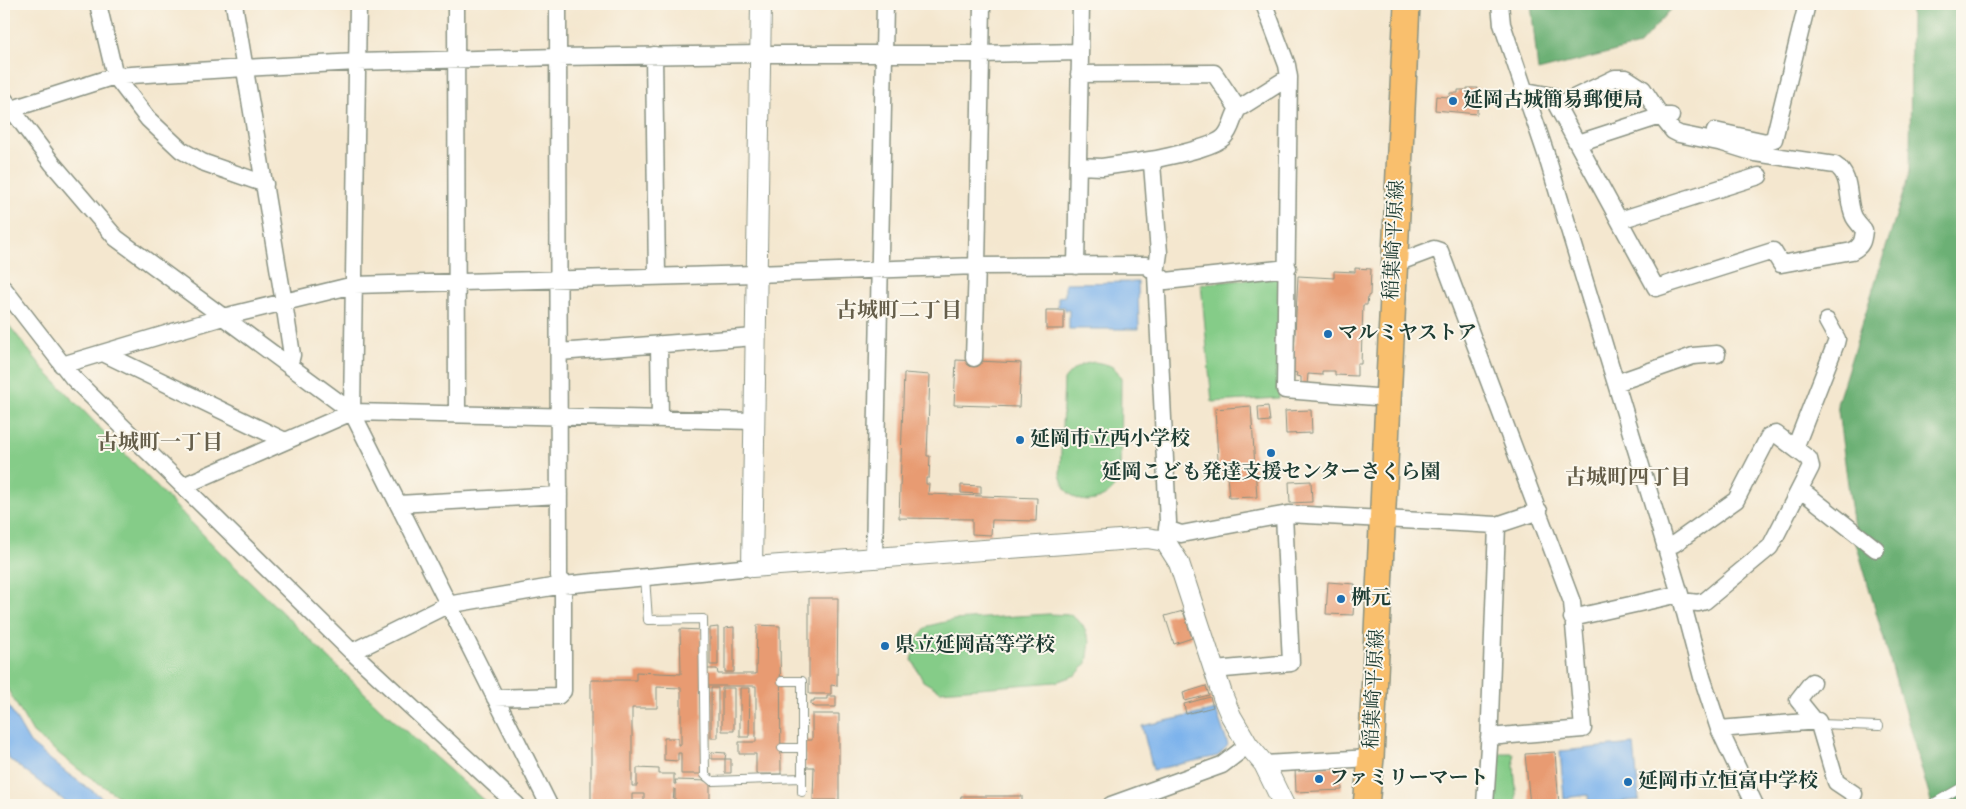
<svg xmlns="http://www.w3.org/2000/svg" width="1966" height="809" font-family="'Old Standard TT','Noto Serif JP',serif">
	<rect width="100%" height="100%" fill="#fbf7ec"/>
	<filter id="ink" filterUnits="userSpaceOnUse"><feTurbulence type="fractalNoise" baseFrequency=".02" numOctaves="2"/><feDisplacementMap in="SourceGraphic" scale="10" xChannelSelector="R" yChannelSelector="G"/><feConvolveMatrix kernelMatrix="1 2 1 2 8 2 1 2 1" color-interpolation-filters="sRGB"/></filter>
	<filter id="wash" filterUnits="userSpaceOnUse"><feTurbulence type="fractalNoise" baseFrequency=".0096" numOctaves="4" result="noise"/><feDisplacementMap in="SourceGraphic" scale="20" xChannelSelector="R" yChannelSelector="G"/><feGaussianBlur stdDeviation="1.12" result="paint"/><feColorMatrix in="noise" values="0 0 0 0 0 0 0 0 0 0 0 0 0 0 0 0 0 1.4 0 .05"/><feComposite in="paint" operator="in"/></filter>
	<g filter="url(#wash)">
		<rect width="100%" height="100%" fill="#f4e7cf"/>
		<!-- green -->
		<path fill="#85cc88" stroke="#52845e" d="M 1280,276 L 1279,398 L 1212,402 L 1201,284 Z
			M 4,319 L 46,372 L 218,550 L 381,709 L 489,805 L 131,805 L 78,769 L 33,733 L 4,683 Z
			M 1095,362 C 1109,365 1116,365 1121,379 L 1120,476 C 1113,499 1083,511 1066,490 C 1063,486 1062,480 1060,475 L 1064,380 C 1073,368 1080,364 1095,362 Z
			M 1049,614 L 1071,615 L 1083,625 L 1090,642 L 1087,663 L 1076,675 L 1056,682 L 940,691 L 923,681 L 912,660 L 917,639 L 928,626 L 953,620 Z
			M 1499,753 L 1513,753 L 1517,805 L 1496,805 Z"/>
		<!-- forest -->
		<path fill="#6cb074" stroke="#467654" d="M 1531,4 L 1676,4 L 1639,45 L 1538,71 Z
			M 1911,4 L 1962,4 L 1962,805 L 1932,805 L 1856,543 L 1837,404 L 1910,171 Z"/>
		<!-- water -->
		<path fill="#7db3ec" stroke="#4e7890" d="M 1138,282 L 1139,329 L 1069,329 L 1069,310 L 1065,310 L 1065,307 L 1058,307 L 1058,297 L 1065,296 L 1065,283 Z
			M 4,698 L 30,743 L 68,774 L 113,805 L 70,805 L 9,759 L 4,747 Z
			M 1216,710 L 1228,745 L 1218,756 L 1153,770 L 1142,726 Z
			M 1634,744 L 1639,800 L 1589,804 L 1588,795 L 1564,798 L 1560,751 Z"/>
		<g id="blocks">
			<!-- building -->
			<path fill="#e89b72" d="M 1467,88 L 1478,88 L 1477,114 L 1435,110 L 1436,96 L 1450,97 L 1450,93 L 1458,93 L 1458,90 L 1467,90 Z
				M 1355,268 L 1371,269 L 1370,295 L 1368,296 L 1367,305 L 1363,305 L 1361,364 L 1357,364 L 1357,376 L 1335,375 L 1335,371 L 1322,371 L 1322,375 L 1308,374 L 1307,385 L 1301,385 L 1301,377 L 1296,376 L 1297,373 L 1293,372 L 1298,276 L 1334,278 L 1334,271 L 1355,272 Z
				M 1046,310 L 1064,310 L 1064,329 L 1046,329 Z
				M 956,360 L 1021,363 L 1019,407 L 954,405 Z
				M 904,373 L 930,375 L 927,456 L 930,456 L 929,478 L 926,478 L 926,484 L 929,484 L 928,494 L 1037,498 L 1036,521 L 992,520 L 991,535 L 972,534 L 972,519 L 899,518 Z
				M 1251,406 L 1257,497 L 1229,498 L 1227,475 L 1219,476 L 1215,409 Z
				M 1268,406 L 1270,421 L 1259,422 L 1258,407 Z
				M 1311,410 L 1312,433 L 1286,434 L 1285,411 Z
				M 1311,481 L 1312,502 L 1290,503 L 1289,482 Z
				M 961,485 L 981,486 L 981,494 L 961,493 Z
				M 1328,582 L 1355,584 L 1353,615 L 1326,614 Z
				M 809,598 L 838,598 L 837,686 L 831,685 L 831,694 L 809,694 Z
				M 1183,611 L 1192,638 L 1174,644 L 1165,616 Z
				M 757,625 L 780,626 L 781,774 L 756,774 L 756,754 L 739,754 L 739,742 L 756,742 L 756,686 L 702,686 L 703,774 L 681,774 L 681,753 L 678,753 L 678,761 L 664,760 L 664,738 L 678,738 L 678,745 L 681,745 L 681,688 L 657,687 L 657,708 L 632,708 L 632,786 L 637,786 L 637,768 L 659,769 L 659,774 L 674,774 L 674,784 L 676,784 L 675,780 L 710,781 L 710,803 L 675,802 L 675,789 L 674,789 L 673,805 L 644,805 L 644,794 L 632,794 L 632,805 L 602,805 L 602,803 L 591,803 L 591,680 L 636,680 L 636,672 L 681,674 L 680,629 L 701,630 L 702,669 L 717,669 L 718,674 L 756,674 Z
				M 718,627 L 718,665 L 710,665 L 710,628 Z
				M 734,627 L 734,672 L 725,672 L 725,628 Z
				M 1206,686 L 1209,695 L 1185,701 L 1183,693 Z
				M 711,688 L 718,688 L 718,738 L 711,738 Z
				M 722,688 L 734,688 L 734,731 L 722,731 Z
				M 740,688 L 750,688 L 749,737 L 740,737 Z
				M 827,696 L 836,696 L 836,707 L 814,707 L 814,706 L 811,705 L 811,701 L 814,701 L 814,699 L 827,699 Z
				M 1210,697 L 1213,707 L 1186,714 L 1184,704 Z
				M 812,714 L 839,714 L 839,800 L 813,800 L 814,767 L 805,767 L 805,740 L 812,740 Z
				M 712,752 L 726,753 L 725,759 L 712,759 Z
				M 1555,752 L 1559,805 L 1530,805 L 1525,754 Z
				M 725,759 L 731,759 L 731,773 L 725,773 Z
				M 1341,766 L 1342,790 L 1296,792 L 1295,768 Z
				M 961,796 L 1022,796 L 1022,805 L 960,805 Z"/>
		</g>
	</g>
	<g filter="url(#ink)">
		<use href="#blocks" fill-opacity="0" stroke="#8a9282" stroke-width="1"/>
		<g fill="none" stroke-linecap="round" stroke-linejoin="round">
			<!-- service casing -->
			<g stroke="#8a9282" stroke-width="10">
				<path id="service" d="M 645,577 L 648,620 L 703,619 L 705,775 L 712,781 L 802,778
					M 782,681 L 802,681 L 802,792
					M 1819,724 L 1879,726
					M 782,748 L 802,748
					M 1930,805 L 1962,787"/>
			</g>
			<!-- minor casing -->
			<g stroke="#8a9282" stroke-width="19">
				<path id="minor" d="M 98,4 L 115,76 L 148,119 L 181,150 L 202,162 L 265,184
					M 234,4 L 284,303 L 292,355 L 289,366
					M 456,4 L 457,414
					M 1264,4 L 1287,65 L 1289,77 L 1285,390 L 1388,398
					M 1500,4 L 1502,24 L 1547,157 L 1680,594 L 1702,677 L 1719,729 L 1755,805
					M 654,55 L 657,276
					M 1079,74 L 1214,73 L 1238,109
					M 1526,91 L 1553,96 L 1557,106 L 1615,78 L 1626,78 L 1643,89 L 1661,116 L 1673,131 L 1679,134 L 1723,143 L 1755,153 L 1835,165 C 1853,176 1846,201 1854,217 C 1856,221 1861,226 1864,230 C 1863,241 1862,246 1852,251 L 1781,264 L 1773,251 L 1656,288 L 1557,106
					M 4,99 L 52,163 L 116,238 L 352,412 L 549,805
					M 4,116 L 12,109 L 115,76 L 245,68 L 357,62 L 558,57 L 760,54 L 981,54 L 1079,52
					M 1715,131 L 1766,142 L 1774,139 L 1807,4
					M 1578,143 L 1661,116 L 1671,116
					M 1078,166 L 1102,167 L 1157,159
					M 1620,220 L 1759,176
					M 1394,264 L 1434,249 L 1440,251 L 1572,602 L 1583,729 L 1489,737
					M 1076,266 L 1081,4
					M 4,289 L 73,378 L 352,652 L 517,805
					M 659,344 L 660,419
					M 559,352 L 755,337
					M 103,353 L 285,441
					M 974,358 L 977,266 L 982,4
					M 62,365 L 223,317 L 354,285 L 756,274 L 977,266 L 1146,265 L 1166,281 L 1288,268
					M 1616,383 L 1693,356 L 1717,354
					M 352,412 L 358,4
					M 1795,448 L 1836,343 L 1837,339 L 1827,321
					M 183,486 L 352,412 L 754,421
					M 1800,489 L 1876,549
					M 398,504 L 559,495
					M 1167,529 L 1181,534 L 1288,514 L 1497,525 L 1539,511
					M 1165,541 L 1168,522 L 1156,274 L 1159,253 L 1152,164 L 1157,159 C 1173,155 1213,148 1224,137 C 1232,129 1232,118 1238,109 L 1289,77
					M 1665,547 L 1674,544 L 1736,500 L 1769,436 L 1776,434 L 1809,459 L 1811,467 L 1770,547 L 1705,601 L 1698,603 L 1682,601
					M 874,558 L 885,4
					M 1572,618 L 1680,594
					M 352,652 L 447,605 L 563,585 L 752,567
					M 1214,670 L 1291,663 L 1284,515
					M 1812,682 L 1798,700 L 1815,721
					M 495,698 L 558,696 L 563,691 L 563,585 L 559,576 L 558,4
					M 1719,729 L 1818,721 L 1836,782 L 1854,794
					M 1264,764 L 1371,758
					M 1111,805 L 1222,765 L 1248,745
					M 1485,805 L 1489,746 L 1497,525"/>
			</g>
			<!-- tertiary casing -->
			<g stroke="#8a9282" stroke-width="22">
				<path id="tertiary" d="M 761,4 L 752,567 L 1147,538 L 1165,541 L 1179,563 L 1223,697 L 1231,716 L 1248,745 L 1264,764 L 1284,805"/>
			</g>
			<!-- primary casing -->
			<g stroke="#8a9282" stroke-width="28">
				<path id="primary" d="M 1366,805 L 1371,758 L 1407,4"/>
			</g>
			<!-- service -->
			<use href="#service" stroke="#fff" stroke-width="8"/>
			<!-- minor -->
			<use href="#minor" stroke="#fff" stroke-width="16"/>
			<!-- tertiary -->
			<use href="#tertiary" stroke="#fff" stroke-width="20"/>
			<!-- primary -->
			<use href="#primary" stroke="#f9bf6d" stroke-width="25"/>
		</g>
	</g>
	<!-- markers -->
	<g fill="#1f6fb2" stroke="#fbf7ec" stroke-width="2">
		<circle cx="1453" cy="101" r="5"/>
		<circle cx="1328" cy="334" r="5"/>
		<circle cx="1020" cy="440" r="5"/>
		<circle cx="1271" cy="453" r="5"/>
		<circle cx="1341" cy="599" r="5"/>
		<circle cx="885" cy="646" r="5"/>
		<circle cx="1319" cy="779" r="5"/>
		<circle cx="1628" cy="782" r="5"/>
	</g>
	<g text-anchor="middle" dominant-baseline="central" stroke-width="4" stroke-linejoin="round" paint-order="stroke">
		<!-- poi labels -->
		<g font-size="20" font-weight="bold" fill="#1f3d34" stroke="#fbf7ec" text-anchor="start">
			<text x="1463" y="101">延岡古城簡易郵便局</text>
			<text x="1338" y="334">マルミヤストア</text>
			<text x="1030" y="440">延岡市立西小学校</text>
			<text x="1271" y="473" text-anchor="middle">延岡こども発達支援センターさくら園</text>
			<text x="1351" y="599">桝元</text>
			<text x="895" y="646">県立延岡高等学校</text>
			<text x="1329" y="779">ファミリーマート</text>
			<text x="1638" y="782">延岡市立恒富中学校</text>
		</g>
		<!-- street labels -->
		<g font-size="20" fill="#1f3d34" stroke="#fbf7ec">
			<text transform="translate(1395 240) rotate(-87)">稲葉崎平原線</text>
			<text transform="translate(1375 689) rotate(-87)">稲葉崎平原線</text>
		</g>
		<!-- neighbourhood labels -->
		<g font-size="21" font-weight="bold" fill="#655e4a" stroke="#fbf7ec">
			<text x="899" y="311">古城町二丁目</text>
			<text x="160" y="443">古城町一丁目</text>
			<text x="1628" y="478">古城町四丁目</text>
		</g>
	</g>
	<!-- margin -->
	<rect width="1966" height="809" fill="none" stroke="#fbf7ec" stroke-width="20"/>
</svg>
